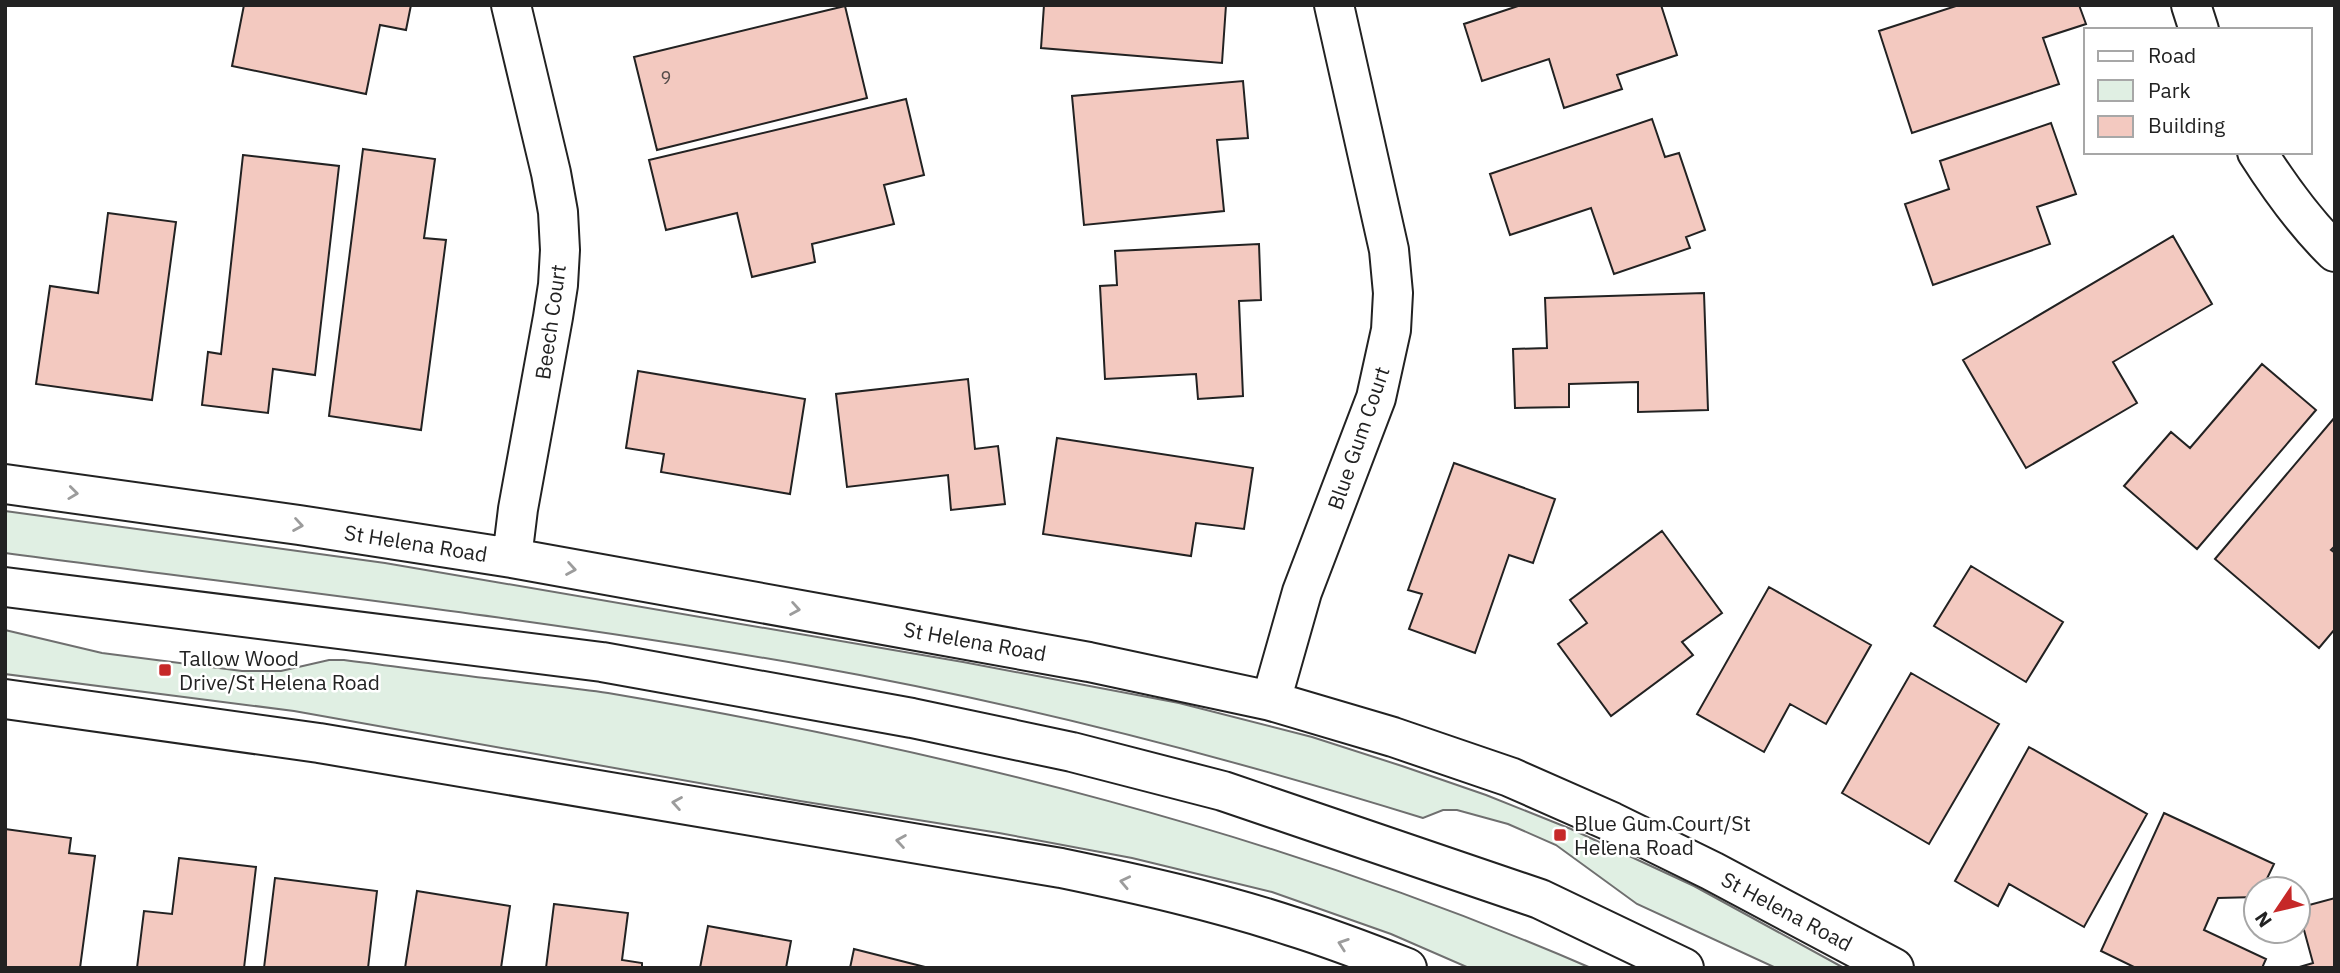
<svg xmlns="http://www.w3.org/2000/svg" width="2340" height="973" font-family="'IBM Plex Sans',sans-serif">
	<rect width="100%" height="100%" fill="#fff"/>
	<!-- green -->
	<path fill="#e0efe3" stroke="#6f6f6f" stroke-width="2" d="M 5,511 L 385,563 L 963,662 L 1179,703 L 1312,737 L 1402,766 L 1486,795 L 1571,829 L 1694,886 L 1844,968 L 1776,968 L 1637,904 L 1556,845 L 1508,824 L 1457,810 L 1443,810 L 1423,818 C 1223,756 1018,703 811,666 C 544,619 274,589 5,553 Z
		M 5,630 L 102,653 L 242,671 L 281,671 L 329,660 L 344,660 C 400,667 455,675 511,681 C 543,685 576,688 608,693 C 944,750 1277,832 1591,968 L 1469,968 L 1391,934 L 1272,892 L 1132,858 L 999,833 L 800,801 L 294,711 L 5,674 Z"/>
	<!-- building -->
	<path fill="#f3c9c0" stroke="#222" stroke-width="2" d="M 244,5 L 411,5 L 406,30 L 380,25 L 366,94 L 232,66 Z
		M 1044,5 L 1226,5 L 1222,63 L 1041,48 Z
		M 1521,5 L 1661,5 L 1677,55 L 1617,75 L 1622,89 L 1564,108 L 1549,59 L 1482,81 L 1464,24 Z
		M 1959,5 L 2079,5 L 2086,24 L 2043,38 L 2059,84 L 1912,133 L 1879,31 Z
		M 845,6 L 867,98 L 657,150 L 634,57 Z
		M 1243,81 L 1248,138 L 1217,140 L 1224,211 L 1084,225 L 1072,96 Z
		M 906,99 L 924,175 L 884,185 L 894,224 L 812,244 L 815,262 L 752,277 L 737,213 L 666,230 L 649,160 Z
		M 1652,119 L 1665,157 L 1679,153 L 1705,230 L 1686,237 L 1690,248 L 1614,274 L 1591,208 L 1510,235 L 1490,174 Z
		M 2051,123 L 2076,194 L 2037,207 L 2050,244 L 1933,285 L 1905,204 L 1949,189 L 1940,161 Z
		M 363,149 L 435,159 L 424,238 L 446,240 L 421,430 L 329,416 Z
		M 243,155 L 339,166 L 315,375 L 273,369 L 268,413 L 202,405 L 208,352 L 221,354 Z
		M 108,213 L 176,222 L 152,400 L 36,384 L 50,286 L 98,293 Z
		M 2173,236 L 2212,304 L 2113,362 L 2137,403 L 2026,468 L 1963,360 Z
		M 1259,244 L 1261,300 L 1239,301 L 1243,396 L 1198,399 L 1196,374 L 1105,379 L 1100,286 L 1117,285 L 1115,251 Z
		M 1704,293 L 1708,410 L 1638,412 L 1638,382 L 1569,384 L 1569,407 L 1515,408 L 1513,349 L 1547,348 L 1545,298 Z
		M 2262,364 L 2316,410 L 2197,549 L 2124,486 L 2171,432 L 2190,448 Z
		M 638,371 L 805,399 L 790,494 L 661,472 L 664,454 L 626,448 Z
		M 968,379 L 975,449 L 998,446 L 1005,504 L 951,510 L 948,475 L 847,487 L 836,394 Z
		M 2335,417 L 2335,546 L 2331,550 L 2335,553 L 2335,629 L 2319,648 L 2215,559 Z
		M 1057,438 L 1253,468 L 1244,529 L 1196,523 L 1191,556 L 1043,534 Z
		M 1454,463 L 1555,499 L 1533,563 L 1509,555 L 1475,653 L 1409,629 L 1422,594 L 1408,590 Z
		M 1662,531 L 1722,613 L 1682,642 L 1693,655 L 1611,716 L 1558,644 L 1587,623 L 1570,600 Z
		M 1971,566 L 2063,622 L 2026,682 L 1934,626 Z
		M 1769,587 L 1871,645 L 1826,724 L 1790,704 L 1764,752 L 1697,714 Z
		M 1911,673 L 1999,724 L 1929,844 L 1842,793 Z
		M 2029,747 L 2147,814 L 2084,927 L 2009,884 L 1998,906 L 1955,881 Z
		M 2164,813 L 2274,864 L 2262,889 L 2256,889 L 2256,897 L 2218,898 L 2204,930 L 2266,959 L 2262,968 L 2136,968 L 2101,951 Z
		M 5,829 L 71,838 L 69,853 L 95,856 L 80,968 L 5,968 Z
		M 179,858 L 256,867 L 244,968 L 137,968 L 144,911 L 172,914 Z
		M 275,878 L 377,891 L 368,968 L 264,968 Z
		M 417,891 L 510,906 L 501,968 L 405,968 Z
		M 2335,898 L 2335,968 L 2296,968 L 2313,963 L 2298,908 Z
		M 554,904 L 628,913 L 622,960 L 642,963 L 642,968 L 546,968 Z
		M 708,926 L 791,941 L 786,968 L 700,968 Z
		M 854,949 L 929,968 L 850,968 Z"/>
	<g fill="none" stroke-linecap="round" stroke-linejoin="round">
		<!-- minor casing -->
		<g stroke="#222" stroke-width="42">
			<path id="minor" d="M 511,5 L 551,173 L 558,212 L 560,250 L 558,285 L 553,317 L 518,509 L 512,558
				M 2191,5 L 2199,30
				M 2257,152 C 2280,188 2304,222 2335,252
				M 5,484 L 299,525 L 512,558 L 1089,662 L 1271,701 L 1393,737 L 1510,777 L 1612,822 L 1712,871 L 1894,968
				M 5,699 L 319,743 L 1061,868 C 1138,884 1215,901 1291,926 C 1330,938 1369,953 1407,968
				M 1271,701 L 1302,592 L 1376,398 L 1391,330 L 1393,293 L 1389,250 L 1334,5"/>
		</g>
		<!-- secondary casing -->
		<g stroke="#222" stroke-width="42">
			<path id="secondary" d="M 5,587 L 602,662 L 912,718 L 1072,752 L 1223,791 L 1540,899 L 1684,968"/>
		</g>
		<!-- minor -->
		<use href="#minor" stroke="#fff" stroke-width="38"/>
		<!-- secondary -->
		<use href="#secondary" stroke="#fff" stroke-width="38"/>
	</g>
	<!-- one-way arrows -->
	<defs><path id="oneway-chevron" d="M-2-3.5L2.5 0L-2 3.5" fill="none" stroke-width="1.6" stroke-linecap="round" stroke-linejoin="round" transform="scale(1.75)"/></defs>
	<g stroke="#9c9c9c">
		<use href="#oneway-chevron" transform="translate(73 493) rotate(7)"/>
		<use href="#oneway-chevron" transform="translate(298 525) rotate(9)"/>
		<use href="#oneway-chevron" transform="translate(571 569) rotate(10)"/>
		<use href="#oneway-chevron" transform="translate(795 609) rotate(10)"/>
		<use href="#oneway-chevron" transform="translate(677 803) rotate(-170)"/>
		<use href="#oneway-chevron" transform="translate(901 841) rotate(-171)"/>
		<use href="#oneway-chevron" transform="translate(1125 882) rotate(-168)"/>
		<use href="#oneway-chevron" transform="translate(1343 944) rotate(-161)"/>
	</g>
	<!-- markers -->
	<g fill="#c62828" stroke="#fff" stroke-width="2.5">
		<rect x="158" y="663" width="14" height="14" rx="3.5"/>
		<rect x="1553" y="828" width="14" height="14" rx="3.5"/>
	</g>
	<g text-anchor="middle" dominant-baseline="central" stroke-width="5" stroke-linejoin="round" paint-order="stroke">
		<!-- number labels -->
		<g font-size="18" fill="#564c4a">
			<text x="666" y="77">9</text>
		</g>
		<!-- street labels -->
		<g font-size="21" fill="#222" stroke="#fff">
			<text transform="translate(550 322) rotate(-82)">Beech Court</text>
			<text transform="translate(1358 438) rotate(-71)">Blue Gum Court</text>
			<text transform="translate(416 543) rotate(9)">St Helena Road</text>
			<text transform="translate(975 641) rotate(10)">St Helena Road</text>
			<text transform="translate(1787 911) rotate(28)">St Helena Road</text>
		</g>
		<!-- poi labels -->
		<g font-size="21" fill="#222" stroke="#fff" text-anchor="start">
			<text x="179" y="658">Tallow Wood<tspan x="179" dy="24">Drive/St Helena Road</tspan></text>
			<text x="1574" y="823">Blue Gum Court/St<tspan x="1574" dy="24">Helena Road</tspan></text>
		</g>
	</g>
	<!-- border -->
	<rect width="2340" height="973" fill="none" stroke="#222222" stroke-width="14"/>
	<!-- legend -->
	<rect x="2084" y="28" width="228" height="126" fill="#ffffff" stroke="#a7a7a7" stroke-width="2"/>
	<rect x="2098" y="51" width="35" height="10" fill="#ffffff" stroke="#a7a7a7" stroke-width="2"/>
	<text x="2148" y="63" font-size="21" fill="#222222">Road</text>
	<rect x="2098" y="80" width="35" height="21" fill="#e0efe3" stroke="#a7a7a7" stroke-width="2"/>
	<text x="2148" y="98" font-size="21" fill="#222222">Park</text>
	<rect x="2098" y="116" width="35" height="21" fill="#f3c9c0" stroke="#a7a7a7" stroke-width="2"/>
	<text x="2148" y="133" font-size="21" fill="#222222">Building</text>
	<!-- north arrow -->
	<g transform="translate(2277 910) rotate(235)"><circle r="33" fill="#ffffff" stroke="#a7a7a7" stroke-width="2"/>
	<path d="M0-5L12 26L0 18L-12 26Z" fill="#c62828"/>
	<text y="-10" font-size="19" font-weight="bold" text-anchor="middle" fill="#222222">N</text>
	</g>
</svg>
